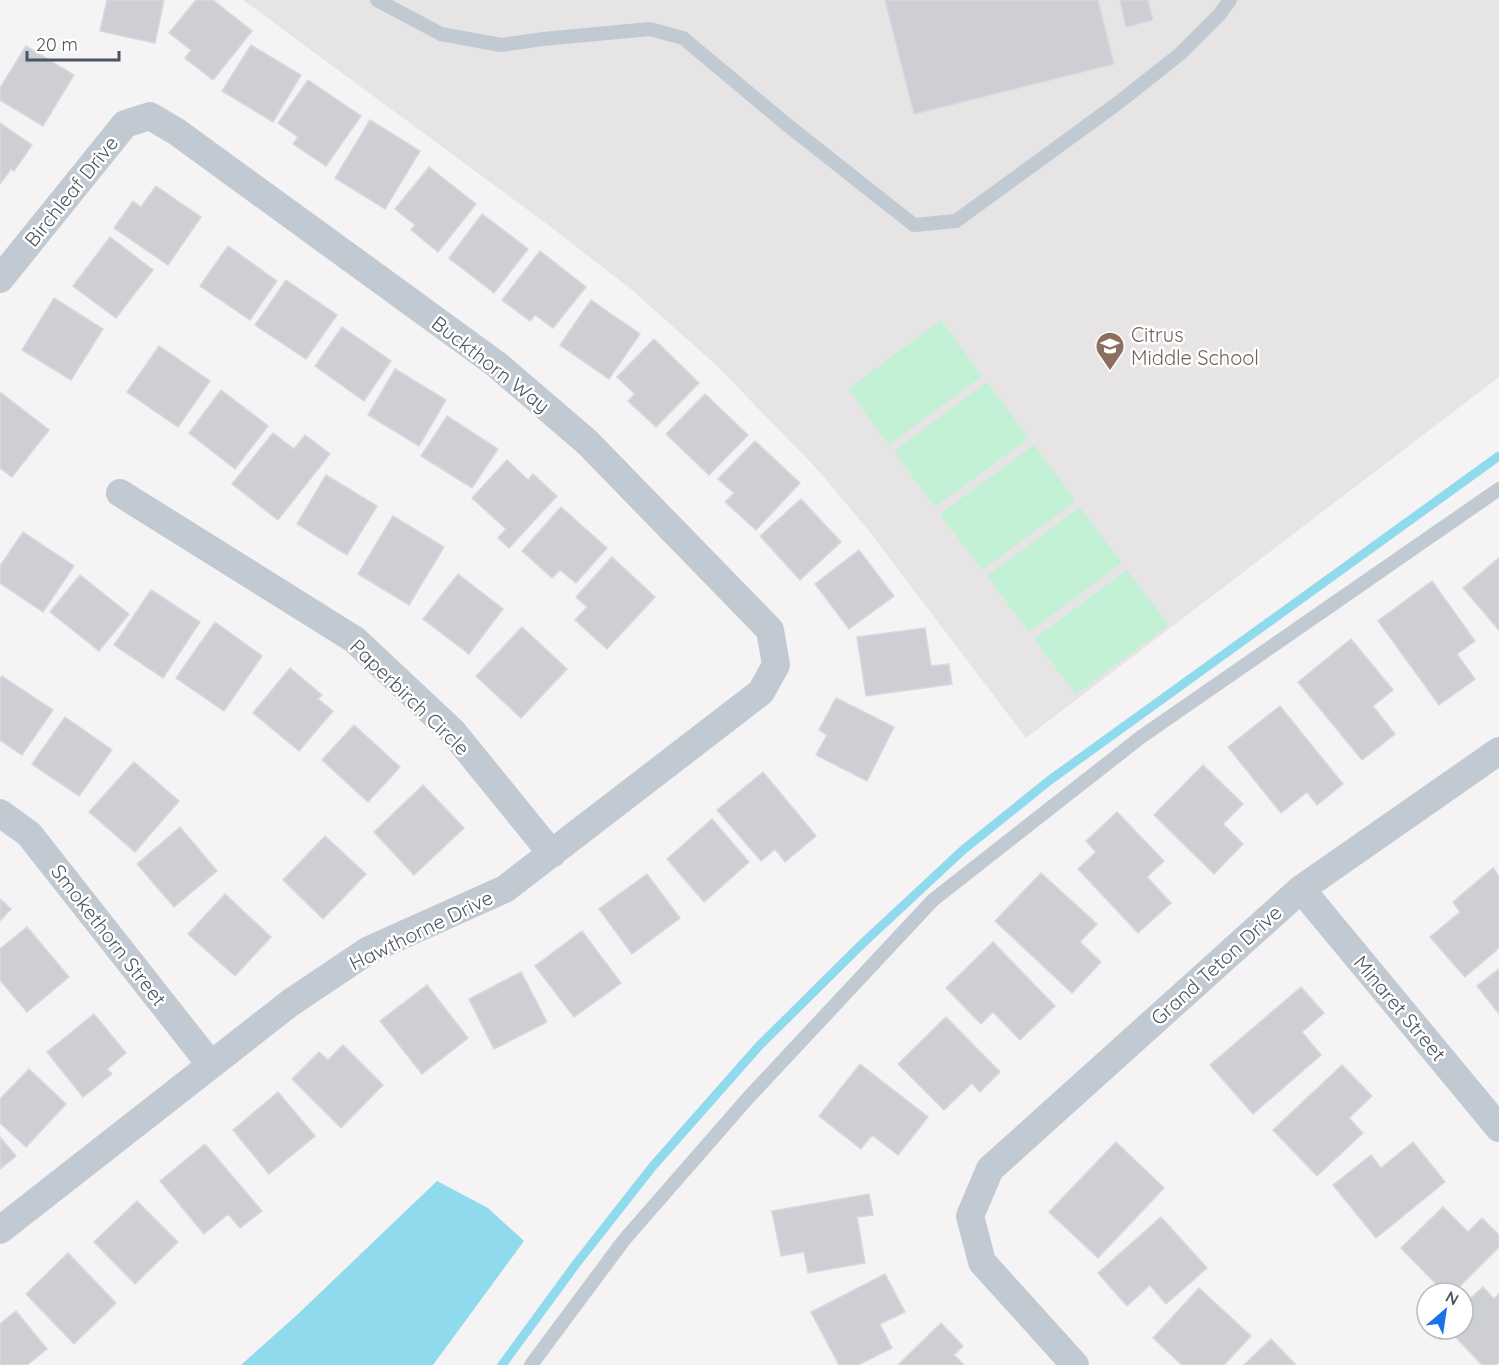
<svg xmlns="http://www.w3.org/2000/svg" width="1499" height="1365" font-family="Quicksand,sans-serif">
	<rect width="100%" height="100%" fill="#f5f3f3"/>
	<!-- education -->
	<path fill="#e6e4e5" d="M 243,0 L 1499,0 L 1499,377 L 1026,738 L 869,531 L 817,469 L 716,365 L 632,290 L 547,224 Z"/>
	<!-- green -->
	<path fill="#c3f1d5" d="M 941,320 L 982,376 L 889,445 L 848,389 Z
		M 987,382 L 1029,438 L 935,507 L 894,451 Z
		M 1034,445 L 1076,501 L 982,570 L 940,514 Z
		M 1080,507 L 1122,563 L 1029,632 L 987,576 Z
		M 1127,570 L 1169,625 L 1076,694 L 1034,639 Z"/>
	<!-- water -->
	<path fill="#90daee" d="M 437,1181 L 488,1208 L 524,1241 L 433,1365 L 241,1365 L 298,1314 Z"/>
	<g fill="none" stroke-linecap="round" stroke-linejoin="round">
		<!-- stream -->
		<path stroke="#90daee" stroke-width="9" d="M 502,1365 L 576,1264 L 653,1166 L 759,1046 L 862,944 L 963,850 L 1050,780 L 1499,456"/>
	</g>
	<!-- building -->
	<path fill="#cdcfd5" stroke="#d7d9de" stroke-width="1.5" d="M 107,0 L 164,0 L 155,43 L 100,31 Z
		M 196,0 L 213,0 L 252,31 L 213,80 L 185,58 L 191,50 L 169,33 Z
		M 885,0 L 1098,0 L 1114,64 L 914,114 Z
		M 1120,0 L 1148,0 L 1153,20 L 1126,27 Z
		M 251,45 L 301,75 L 273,122 L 222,91 Z
		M 26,46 L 74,75 L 43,126 L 0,100 L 0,88 Z
		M 308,80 L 361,116 L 326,166 L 293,144 L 298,137 L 278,123 Z
		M 370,120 L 420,151 L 385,209 L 335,178 Z
		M 0,123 L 32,145 L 14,171 L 11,169 L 0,184 Z
		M 429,167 L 476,204 L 438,252 L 411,230 L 415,225 L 395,209 Z
		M 156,186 L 201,217 L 168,265 L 114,228 L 133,201 L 141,207 Z
		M 482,214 L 528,249 L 494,293 L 449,258 Z
		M 110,237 L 153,270 L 116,318 L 73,286 Z
		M 228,246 L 277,281 L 250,320 L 200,286 Z
		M 540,251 L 586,287 L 553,328 L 535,315 L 530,321 L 502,300 Z
		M 286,280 L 337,315 L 306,359 L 255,325 Z
		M 54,298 L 103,329 L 71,380 L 22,350 Z
		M 591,300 L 640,334 L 609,379 L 560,345 Z
		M 342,327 L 391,361 L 364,401 L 315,366 Z
		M 654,339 L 699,383 L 656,427 L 628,401 L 635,394 L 617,377 Z
		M 159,346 L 210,381 L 178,427 L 127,392 Z
		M 395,369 L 446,400 L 419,446 L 368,415 Z
		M 221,390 L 268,426 L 235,469 L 189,433 Z
		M 0,392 L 49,430 L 12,477 L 0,468 Z
		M 705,394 L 748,435 L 709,475 L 666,434 Z
		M 447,416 L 498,449 L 472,488 L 421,456 Z
		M 273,433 L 294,449 L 305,435 L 330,454 L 278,520 L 232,484 Z
		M 755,441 L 800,483 L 756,530 L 725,502 L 734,493 L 718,479 Z
		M 507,460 L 528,480 L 533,474 L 557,496 L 509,548 L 498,538 L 506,529 L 472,498 Z
		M 326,475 L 377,506 L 347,555 L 297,524 Z
		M 801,499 L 841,542 L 800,580 L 760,536 Z
		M 561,507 L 607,548 L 576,583 L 560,570 L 552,578 L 522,551 Z
		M 393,516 L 444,547 L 409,605 L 358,574 Z
		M 23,532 L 74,566 L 43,612 L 0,583 L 0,566 Z
		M 859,550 L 894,596 L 849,629 L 815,584 Z
		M 612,557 L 655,597 L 607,649 L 575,620 L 587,607 L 576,597 Z
		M 1499,558 L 1499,630 L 1463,588 Z
		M 458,574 L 503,609 L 469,654 L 423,619 Z
		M 80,575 L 129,614 L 99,651 L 50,612 Z
		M 1432,581 L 1475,641 L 1457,654 L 1475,679 L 1439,705 L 1378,621 Z
		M 151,590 L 200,622 L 163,678 L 114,645 Z
		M 215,622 L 262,656 L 224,711 L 176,678 Z
		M 522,627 L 567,669 L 521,718 L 476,676 Z
		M 925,628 L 931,666 L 949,664 L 952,684 L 866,696 L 857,637 Z
		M 1351,639 L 1393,690 L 1373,706 L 1395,734 L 1362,760 L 1298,682 Z
		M 290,668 L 322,695 L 318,699 L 333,711 L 299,751 L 253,713 Z
		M 2,676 L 53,710 L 22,755 L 0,740 L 0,679 Z
		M 836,698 L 894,727 L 867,781 L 816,755 L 827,735 L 819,730 Z
		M 1280,706 L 1343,784 L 1317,805 L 1307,792 L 1281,813 L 1228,747 Z
		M 65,717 L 112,750 L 79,796 L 32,764 Z
		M 354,725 L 400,767 L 368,802 L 322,760 Z
		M 134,762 L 179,801 L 135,852 L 89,812 Z
		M 1203,765 L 1243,804 L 1223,824 L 1243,844 L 1214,874 L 1154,815 Z
		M 763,772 L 816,836 L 785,862 L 775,849 L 761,861 L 717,810 Z
		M 423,785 L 464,828 L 414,875 L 374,832 Z
		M 1117,812 L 1164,861 L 1147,877 L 1171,903 L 1138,933 L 1078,869 L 1096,852 L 1086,841 Z
		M 712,819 L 749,862 L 704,902 L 667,859 Z
		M 180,827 L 217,871 L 174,907 L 137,864 Z
		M 325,836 L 366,874 L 323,919 L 283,880 Z
		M 1493,868 L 1499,876 L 1499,948 L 1465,977 L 1430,937 L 1460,912 L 1453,902 Z
		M 1041,873 L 1097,924 L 1080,942 L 1101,962 L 1072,993 L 995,921 Z
		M 647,874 L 680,918 L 632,954 L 599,909 Z
		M 225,894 L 271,937 L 235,976 L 188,934 Z
		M 0,899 L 11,909 L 0,921 Z
		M 27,927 L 69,977 L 27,1012 L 0,980 L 0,949 Z
		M 582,931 L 621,983 L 574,1017 L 535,966 Z
		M 993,942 L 1055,1006 L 1020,1040 L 993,1012 L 981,1024 L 946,988 Z
		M 1499,969 L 1499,1014 L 1477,986 Z
		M 521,972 L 547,1022 L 494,1049 L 469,999 Z
		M 427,985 L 468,1038 L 422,1074 L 380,1021 Z
		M 1301,987 L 1324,1013 L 1302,1032 L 1321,1055 L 1253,1114 L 1210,1065 Z
		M 94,1014 L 126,1053 L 107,1069 L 112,1074 L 83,1097 L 47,1052 Z
		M 946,1017 L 1000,1072 L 980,1092 L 972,1083 L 944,1110 L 898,1064 Z
		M 343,1045 L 383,1085 L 341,1128 L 292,1079 L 319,1052 L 328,1060 Z
		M 860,1064 L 928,1117 L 898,1155 L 872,1135 L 861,1149 L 819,1116 Z
		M 1342,1065 L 1372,1096 L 1349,1118 L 1363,1133 L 1317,1176 L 1273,1130 Z
		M 29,1069 L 66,1104 L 26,1147 L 0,1123 L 0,1099 Z
		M 278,1092 L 315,1136 L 269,1174 L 233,1130 Z
		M 0,1137 L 16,1156 L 0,1169 Z
		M 1116,1142 L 1164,1188 L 1098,1258 L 1049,1212 Z
		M 1413,1142 L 1445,1182 L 1376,1238 L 1333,1185 L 1371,1155 L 1381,1168 Z
		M 205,1144 L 262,1211 L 240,1228 L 228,1214 L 204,1234 L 160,1181 Z
		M 869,1194 L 873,1215 L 857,1217 L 865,1263 L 808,1273 L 804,1252 L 781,1256 L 772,1211 Z
		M 137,1201 L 178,1242 L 135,1284 L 94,1242 Z
		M 1443,1207 L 1468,1232 L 1482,1218 L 1499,1235 L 1499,1247 L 1453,1293 L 1445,1293 L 1401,1248 Z
		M 1161,1217 L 1207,1268 L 1166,1304 L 1150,1285 L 1127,1306 L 1098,1273 Z
		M 68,1253 L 116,1303 L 74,1344 L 26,1294 Z
		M 885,1274 L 905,1312 L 880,1324 L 892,1348 L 858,1365 L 839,1365 L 811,1312 Z
		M 1483,1287 L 1494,1299 L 1499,1294 L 1499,1362 L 1496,1365 L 1482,1365 L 1448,1329 L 1463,1329 L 1463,1305 Z
		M 1199,1288 L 1251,1336 L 1224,1365 L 1182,1365 L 1153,1338 Z
		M 16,1311 L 47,1349 L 27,1365 L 0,1365 L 0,1324 Z
		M 941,1323 L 963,1346 L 954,1355 L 964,1365 L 898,1365 Z
		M 1271,1339 L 1296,1365 L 1244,1365 Z"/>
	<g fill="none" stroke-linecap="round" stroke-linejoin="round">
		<!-- lane -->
		<path stroke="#c1cad2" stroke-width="14" d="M 377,0 L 441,34 L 501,45 L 543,39 L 650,29 L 683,38 L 786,124 L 914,225 L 956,221 L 1118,103 L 1180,54 L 1219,15 L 1230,0
			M 531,1365 L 624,1240 L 748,1098 L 933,900 L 1141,737 L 1499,489"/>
		<!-- street -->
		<path stroke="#c1cad2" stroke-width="28" d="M 0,279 L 125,124 L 150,116 L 177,132 L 496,364 L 587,442 L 770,630 L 776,665 L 761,692 L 505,889 L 369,950 L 290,1003 L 0,1230
			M 120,493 L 355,640 L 453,732 L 552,854
			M 0,813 L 29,834 L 211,1065
			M 1301,889 L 1499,1128
			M 1075,1365 L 982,1262 L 970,1216 L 990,1169 L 1301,889 L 1499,751"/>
	</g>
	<!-- icons -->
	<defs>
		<g id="school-pin" transform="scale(1.5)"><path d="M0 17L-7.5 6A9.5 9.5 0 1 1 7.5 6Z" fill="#8d6e63" stroke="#fff"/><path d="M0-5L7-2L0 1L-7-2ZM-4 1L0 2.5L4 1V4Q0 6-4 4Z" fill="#fff"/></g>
	</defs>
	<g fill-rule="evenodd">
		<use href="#school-pin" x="1110" y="346"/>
	</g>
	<g text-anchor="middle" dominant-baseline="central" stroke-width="5" stroke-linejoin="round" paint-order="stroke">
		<!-- street labels -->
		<g font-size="20" fill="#4a5661" stroke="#fff">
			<text transform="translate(71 191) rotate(-51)">Birchleaf Drive</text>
			<text transform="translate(491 364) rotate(38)">Buckthorn Way</text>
			<text transform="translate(410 697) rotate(44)">Paperbirch Circle</text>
			<text transform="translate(421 930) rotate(-26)">Hawthorne Drive</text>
			<text transform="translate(109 935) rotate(52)">Smokethorn Street</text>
			<text transform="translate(1216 965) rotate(-42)">Grand Teton Drive</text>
			<text transform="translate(1400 1008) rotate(50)">Minaret Street</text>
		</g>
		<!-- education labels -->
		<g font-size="20" fill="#785e54" stroke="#fff" text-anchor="start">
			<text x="1131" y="334">Citrus<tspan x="1131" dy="23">Middle School</tspan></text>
		</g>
	</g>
	<!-- north arrow -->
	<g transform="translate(1445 1311) rotate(29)"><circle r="28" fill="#ffffff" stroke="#b7bbc0" stroke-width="1.5"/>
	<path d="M0-4.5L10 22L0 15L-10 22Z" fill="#1a73e8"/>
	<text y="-9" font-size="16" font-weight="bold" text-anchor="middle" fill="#4a5661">N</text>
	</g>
	<!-- scale -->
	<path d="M27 51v9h92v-9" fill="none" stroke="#4a5661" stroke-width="3"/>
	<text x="36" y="51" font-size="18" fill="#4a5661" stroke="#ffffff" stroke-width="4.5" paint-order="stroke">20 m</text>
</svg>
